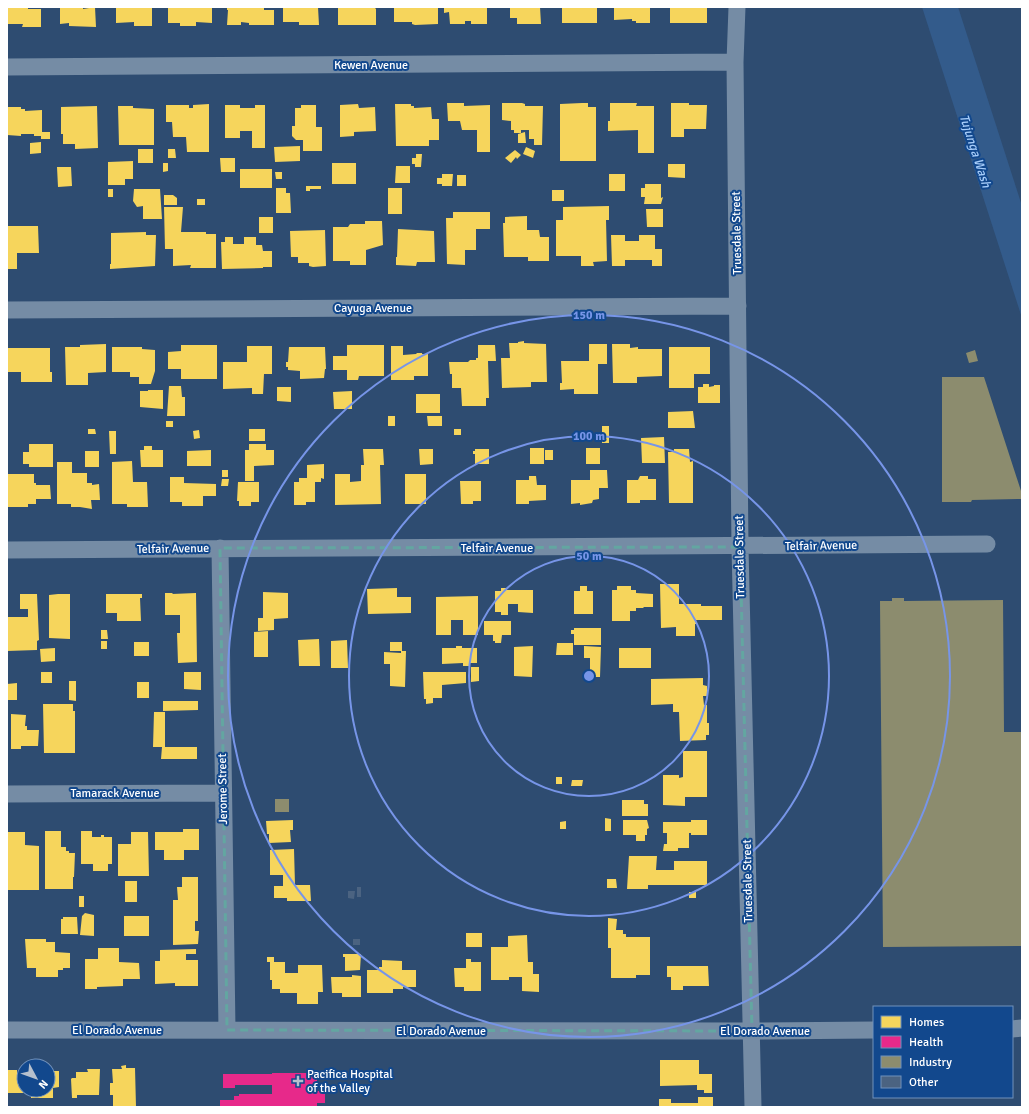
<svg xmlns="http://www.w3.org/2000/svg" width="1029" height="1114" font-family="Signika,sans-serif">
	<rect width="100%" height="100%" fill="#2e4c71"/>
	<!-- water -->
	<path fill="#335b8b" d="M 922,7 L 958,7 L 1022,206 L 1022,318 Z"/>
	<!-- homes -->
	<path fill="#f6d55c" d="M 7,7 L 28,7 L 28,9 L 41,9 L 41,27 L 22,27 L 23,24 L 7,24 Z
		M 60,7 L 83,7 L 83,9 L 95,7 L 96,27 L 69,26 L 69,23 L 60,24 Z
		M 116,7 L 152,7 L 152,26 L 134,26 L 134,22 L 116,23 Z
		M 168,7 L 212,7 L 212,23 L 196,22 L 196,26 L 180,26 L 180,23 L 168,23 Z
		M 227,7 L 264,7 L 264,10 L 274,10 L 274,25 L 249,25 L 249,23 L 241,22 L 241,25 L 227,25 L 228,10 L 227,10 Z
		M 283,7 L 318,7 L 319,25 L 299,25 L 299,22 L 283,22 Z
		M 338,7 L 375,7 L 375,9 L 376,8 L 376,25 L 338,25 Z
		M 394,7 L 438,7 L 438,24 L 415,25 L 412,24 L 412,22 L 394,22 Z
		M 444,7 L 487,7 L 487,24 L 471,24 L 471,21 L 465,21 L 465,24 L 450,24 L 449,12 L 444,13 Z
		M 510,7 L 540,7 L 541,24 L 517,24 L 517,18 L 510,18 Z
		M 562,7 L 597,7 L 597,23 L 562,23 Z
		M 614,7 L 650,7 L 650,23 L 636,23 L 636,21 L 632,21 L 632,19 L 614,20 Z
		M 670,7 L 707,7 L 707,23 L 670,23 Z
		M 447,103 L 464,103 L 464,106 L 490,105 L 490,152 L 477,152 L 477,130 L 462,130 L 460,121 L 465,121 L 448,121 Z
		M 502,103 L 522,103 L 525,104 L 525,106 L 543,106 L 542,145 L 534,145 L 534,139 L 529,139 L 529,130 L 521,130 L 521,133 L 514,133 L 514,130 L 511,130 L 511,121 L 502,120 Z
		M 582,103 L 588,103 L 588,107 L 596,107 L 596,161 L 560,161 L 560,104 Z
		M 610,103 L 637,103 L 636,106 L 654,106 L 654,153 L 638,153 L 638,130 L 608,131 L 608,121 L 610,121 Z
		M 671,103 L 689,103 L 689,105 L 707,105 L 706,129 L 684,129 L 684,137 L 671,137 Z
		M 209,104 L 209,152 L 187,152 L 186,137 L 173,137 L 172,122 L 166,122 L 166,105 L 189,105 L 189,108 L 193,108 L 193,105 Z
		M 358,104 L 359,108 L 375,107 L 376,131 L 354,132 L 354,136 L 340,137 L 340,105 Z
		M 395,104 L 411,104 L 411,106 L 414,106 L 414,108 L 431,107 L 432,119 L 439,119 L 439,140 L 429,140 L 429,146 L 396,146 Z
		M 225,105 L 240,105 L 240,108 L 255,108 L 255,105 L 265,105 L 265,148 L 252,148 L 252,131 L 240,131 L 240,138 L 225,138 Z
		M 301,105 L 316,105 L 316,127 L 322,127 L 322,151 L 303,151 L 303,140 L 296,140 L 292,136 L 292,126 L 295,126 L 295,108 L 301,108 Z
		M 97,106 L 98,148 L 75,149 L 75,144 L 63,144 L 63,134 L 61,134 L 61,107 Z
		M 118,106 L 133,106 L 133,108 L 154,109 L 154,145 L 119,145 Z
		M 7,107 L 21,107 L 21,109 L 25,109 L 25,111 L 42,110 L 42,132 L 50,132 L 50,139 L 41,139 L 41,136 L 34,136 L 34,134 L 21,134 L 21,136 L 7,135 Z
		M 525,132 L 526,143 L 518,143 L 518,134 Z
		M 41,142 L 41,153 L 30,154 L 30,143 Z
		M 300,146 L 300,161 L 275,162 L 274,147 Z
		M 526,147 L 535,151 L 533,158 L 523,154 Z
		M 138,149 L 153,149 L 153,163 L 138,163 Z
		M 168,149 L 175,149 L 176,158 L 168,158 Z
		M 515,150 L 521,155 L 517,159 L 516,157 L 511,163 L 505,158 Z
		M 416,154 L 422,154 L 421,167 L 415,167 L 415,164 L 412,164 L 412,158 L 416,158 Z
		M 220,158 L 235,158 L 235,172 L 221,172 Z
		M 133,161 L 133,179 L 125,179 L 125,185 L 108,185 L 108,162 Z
		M 163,163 L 168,163 L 168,171 L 163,172 Z
		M 332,163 L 356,163 L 356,184 L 332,184 Z
		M 668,164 L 685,164 L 685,178 L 668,177 Z
		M 396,166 L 410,166 L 410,183 L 395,183 Z
		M 57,167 L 71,167 L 72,186 L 58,187 Z
		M 240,169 L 272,169 L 272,188 L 240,188 Z
		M 275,172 L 282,172 L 282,179 L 276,179 Z
		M 442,174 L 453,174 L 452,186 L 442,186 L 442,184 L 437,184 L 437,178 L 442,178 Z
		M 609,174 L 625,174 L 625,191 L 609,191 Z
		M 457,175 L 466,175 L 466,186 L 457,186 Z
		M 645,184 L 661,184 L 661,198 L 663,197 L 661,204 L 644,204 L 645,197 L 641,197 L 641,188 L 645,188 Z
		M 306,186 L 321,186 L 321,189 L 310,189 L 310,191 L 306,191 Z
		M 276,188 L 286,188 L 286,193 L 290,193 L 291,213 L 276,213 Z
		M 388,188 L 402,188 L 402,214 L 388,214 Z
		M 108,189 L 113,189 L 113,197 L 108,197 Z
		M 134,189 L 160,189 L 162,219 L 143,219 L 143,206 L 137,207 L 133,201 Z
		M 552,190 L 564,190 L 564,201 L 552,201 Z
		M 164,195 L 173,195 L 177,198 L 177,205 L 164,205 Z
		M 197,199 L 205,199 L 205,205 L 197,205 Z
		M 609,206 L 609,220 L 606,220 L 607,261 L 593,262 L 594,266 L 581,266 L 581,256 L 556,256 L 556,220 L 563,220 L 563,207 Z
		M 164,207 L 183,207 L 181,232 L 206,232 L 206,234 L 216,234 L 216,268 L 190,268 L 191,265 L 173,266 L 173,249 L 165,249 Z
		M 646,209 L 663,209 L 663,227 L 647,227 Z
		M 453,212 L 490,212 L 490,229 L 476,229 L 476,250 L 465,250 L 465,265 L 447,264 L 446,218 L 453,218 Z
		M 527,216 L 527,230 L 539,230 L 540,237 L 549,237 L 549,261 L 528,261 L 528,257 L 504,257 L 503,223 L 505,223 L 505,217 Z
		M 259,217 L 273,217 L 273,233 L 259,233 Z
		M 365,221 L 382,221 L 383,245 L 366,250 L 366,265 L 350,265 L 350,261 L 333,261 L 333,227 L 348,227 L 350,224 L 365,224 Z
		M 7,226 L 38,226 L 39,253 L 17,253 L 17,269 L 7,269 Z
		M 398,229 L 434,231 L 435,262 L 417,262 L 416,266 L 396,265 L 396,257 L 397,257 Z
		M 325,230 L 326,266 L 313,267 L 309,266 L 309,263 L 298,263 L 298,257 L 291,257 L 290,231 Z
		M 146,232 L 146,235 L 156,235 L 155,266 L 110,269 L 110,264 L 111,264 L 111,233 Z
		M 611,235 L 625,235 L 625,241 L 639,241 L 639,235 L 655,235 L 655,249 L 662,249 L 662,266 L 652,266 L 652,260 L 625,260 L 625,266 L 612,266 Z
		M 225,237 L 233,237 L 233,244 L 244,244 L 244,237 L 256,237 L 256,245 L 262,245 L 263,251 L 272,251 L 272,267 L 263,267 L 263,268 L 222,269 L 221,242 L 225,242 Z
		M 524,341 L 524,343 L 546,344 L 547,382 L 531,382 L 531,387 L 502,388 L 501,358 L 510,358 L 509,343 L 518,343 L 518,342 Z
		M 106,344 L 106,372 L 88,373 L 88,385 L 66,385 L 65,347 L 80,347 L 80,345 Z
		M 589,344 L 607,344 L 607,364 L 598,364 L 598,394 L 574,394 L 574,389 L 560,390 L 560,383 L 562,383 L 561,361 L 589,361 Z
		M 612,344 L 630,344 L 630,348 L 638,347 L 638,349 L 662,349 L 662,376 L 637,377 L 637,383 L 613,383 Z
		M 181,345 L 217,345 L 217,379 L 181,379 L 181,369 L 168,369 L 168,352 L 181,351 Z
		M 347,345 L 384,345 L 384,376 L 359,376 L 358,380 L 347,380 L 347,370 L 333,370 L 333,356 L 347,356 Z
		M 478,345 L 495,345 L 496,361 L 488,361 L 489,398 L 486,398 L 486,406 L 462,406 L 461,388 L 452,388 L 452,374 L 450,374 L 449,362 L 468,362 L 470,360 L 476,360 L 476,358 L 478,358 Z
		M 247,346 L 272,346 L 272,374 L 264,374 L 263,394 L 252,394 L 252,388 L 223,389 L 223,362 L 247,362 Z
		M 391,346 L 403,346 L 403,355 L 416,354 L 417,353 L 422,353 L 422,354 L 428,354 L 428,376 L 414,376 L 414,380 L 391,380 Z
		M 112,347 L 142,347 L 142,349 L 155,350 L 155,371 L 151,384 L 139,384 L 139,377 L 130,377 L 130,372 L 112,372 Z
		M 289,347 L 325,347 L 326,369 L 325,369 L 324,378 L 300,379 L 300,371 L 288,370 L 288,367 L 286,367 L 286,362 L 288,362 Z
		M 669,347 L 710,347 L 710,374 L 694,374 L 694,388 L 669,388 Z
		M 7,348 L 50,348 L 50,372 L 52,372 L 52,382 L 21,382 L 21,372 L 7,372 Z
		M 703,384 L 709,384 L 709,387 L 714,386 L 714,385 L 720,385 L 720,403 L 698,403 L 698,387 L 703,387 Z
		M 169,386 L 181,386 L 182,397 L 185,397 L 185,416 L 167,416 Z
		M 277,387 L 291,387 L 291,402 L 277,401 Z
		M 148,390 L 163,390 L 163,409 L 140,407 L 140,391 L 148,391 Z
		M 352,391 L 352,409 L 334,409 L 333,392 Z
		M 416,394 L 440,394 L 440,413 L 416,413 Z
		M 693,411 L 695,428 L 668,428 L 668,412 Z
		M 388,416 L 395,416 L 395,426 L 388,426 Z
		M 427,416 L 442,416 L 442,426 L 428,426 Z
		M 166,421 L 173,421 L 173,427 L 166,427 Z
		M 602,426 L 609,426 L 609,443 L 602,443 Z
		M 88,429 L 95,429 L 96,434 L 88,434 Z
		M 249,429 L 265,429 L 265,441 L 249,441 Z
		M 454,429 L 461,429 L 461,435 L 454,435 Z
		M 199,430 L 200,438 L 194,439 L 193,431 Z
		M 109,431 L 116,431 L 116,454 L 110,454 Z
		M 664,437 L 665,463 L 642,463 L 641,438 Z
		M 29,444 L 53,444 L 53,467 L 29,467 L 29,464 L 23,464 L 23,452 L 29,452 Z
		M 249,444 L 266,444 L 266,450 L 274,450 L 274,465 L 254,466 L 254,481 L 245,481 L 245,450 L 249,450 Z
		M 144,446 L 152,446 L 152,450 L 163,450 L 163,467 L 141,467 L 140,450 L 144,450 Z
		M 530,448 L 544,448 L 544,464 L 530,464 Z
		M 586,448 L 600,448 L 600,464 L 586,464 Z
		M 363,449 L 383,449 L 384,465 L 380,465 L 381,504 L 335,505 L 335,474 L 350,474 L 350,482 L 361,481 L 361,465 L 364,465 Z
		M 419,449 L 433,449 L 433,464 L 420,465 Z
		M 475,449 L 489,449 L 489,464 L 475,464 L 475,454 L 473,454 L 473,451 L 475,451 Z
		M 674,449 L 689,449 L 690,462 L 693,461 L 693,503 L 669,503 L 668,452 L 674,452 Z
		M 211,450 L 211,466 L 187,466 L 187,451 Z
		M 545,450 L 553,450 L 553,460 L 545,460 Z
		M 85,451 L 99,451 L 99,467 L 85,467 Z
		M 132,461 L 133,482 L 147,482 L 148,507 L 127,507 L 127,504 L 112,504 L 112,462 Z
		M 57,462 L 72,462 L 72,473 L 87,473 L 87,483 L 92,483 L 92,485 L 99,484 L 100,500 L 91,500 L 92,509 L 80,507 L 71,507 L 71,504 L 57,504 Z
		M 324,464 L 324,479 L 321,478 L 321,482 L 315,482 L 315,502 L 306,502 L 306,505 L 294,505 L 294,482 L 299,482 L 299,478 L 307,478 L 307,465 Z
		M 222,470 L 228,470 L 228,477 L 222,477 Z
		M 590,470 L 607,470 L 608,488 L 599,488 L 599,499 L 593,500 L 592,503 L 580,505 L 580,503 L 571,504 L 571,480 L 590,480 Z
		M 7,474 L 34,474 L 34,483 L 36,483 L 36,485 L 50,485 L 51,499 L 36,499 L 36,504 L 28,504 L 28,507 L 7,507 Z
		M 405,474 L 426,474 L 426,504 L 405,504 Z
		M 529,476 L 536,476 L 537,485 L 546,485 L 546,500 L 529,501 L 529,504 L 516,504 L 516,480 L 529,480 Z
		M 640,476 L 648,476 L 648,479 L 656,479 L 656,500 L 640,500 L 640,503 L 627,503 L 627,480 L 638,480 Z
		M 170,477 L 184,477 L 184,483 L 216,484 L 216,496 L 203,496 L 203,506 L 182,506 L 182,502 L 170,502 Z
		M 222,479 L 229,479 L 228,486 L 221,486 Z
		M 460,481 L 481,481 L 481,501 L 473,501 L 473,504 L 461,504 Z
		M 238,482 L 259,482 L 259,502 L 251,502 L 251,506 L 239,506 L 239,501 L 237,501 Z
		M 660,584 L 679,584 L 679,604 L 701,604 L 701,606 L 722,606 L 722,620 L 696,620 L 696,624 L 695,624 L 695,636 L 676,636 L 676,627 L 661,628 Z
		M 580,586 L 587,586 L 587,591 L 593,591 L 593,614 L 574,614 L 574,591 L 580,591 Z
		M 617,586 L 631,586 L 631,590 L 636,590 L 636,593 L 653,594 L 653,607 L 643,607 L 644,608 L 636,608 L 636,611 L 630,611 L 630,621 L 612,621 L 612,590 L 617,590 Z
		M 397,588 L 397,597 L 411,597 L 411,613 L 368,614 L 367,589 Z
		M 501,588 L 507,588 L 507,590 L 533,590 L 533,613 L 518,612 L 518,604 L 508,604 L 508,615 L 501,615 L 501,612 L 495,612 L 495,591 L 501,591 Z
		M 263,592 L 288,593 L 288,618 L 274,619 L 274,630 L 258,631 L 258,618 L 263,618 Z
		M 165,593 L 173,593 L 172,594 L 196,593 L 197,662 L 178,663 L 177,633 L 180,633 L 180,615 L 165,615 Z
		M 20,594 L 37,594 L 39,640 L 37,641 L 37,650 L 7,651 L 7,617 L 28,617 L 28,609 L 20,609 Z
		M 58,594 L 70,594 L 70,639 L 49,638 L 49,595 Z
		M 106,594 L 142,594 L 142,598 L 140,598 L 141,621 L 117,621 L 117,613 L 106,613 Z
		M 478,596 L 478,635 L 463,635 L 463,620 L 451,620 L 451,635 L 436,635 L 436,597 Z
		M 484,621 L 511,621 L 511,635 L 502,635 L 501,643 L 495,643 L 495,641 L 493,641 L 493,635 L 484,635 Z
		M 574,628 L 601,628 L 601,645 L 574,645 L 574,634 L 571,634 L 571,630 L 574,630 Z
		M 101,630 L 107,630 L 108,639 L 101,639 Z
		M 268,631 L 268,657 L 254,657 L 254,632 Z
		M 319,639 L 320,666 L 299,666 L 298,640 Z
		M 347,640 L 348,668 L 331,668 L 331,641 Z
		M 101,641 L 107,641 L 107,649 L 101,649 Z
		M 134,642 L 149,642 L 149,656 L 134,656 Z
		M 390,642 L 402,642 L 402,651 L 406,651 L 405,687 L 390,686 L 390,664 L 384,664 L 384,652 L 401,653 L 401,651 L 390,651 Z
		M 557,643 L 573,643 L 573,655 L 556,655 Z
		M 456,646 L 462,646 L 462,648 L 477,648 L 477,663 L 470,663 L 470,666 L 463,666 L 463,663 L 442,664 L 442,648 L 456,648 Z
		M 533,646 L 532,677 L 514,676 L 514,647 Z
		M 584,646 L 601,647 L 600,677 L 590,677 L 590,658 L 584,658 Z
		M 55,648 L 55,661 L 41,662 L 40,649 Z
		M 619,648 L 651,648 L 651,668 L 619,668 Z
		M 471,667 L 479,667 L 479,681 L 471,682 Z
		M 41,672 L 52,672 L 52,683 L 41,683 Z
		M 184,672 L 201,672 L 201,690 L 184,689 Z
		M 423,672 L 466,672 L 466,683 L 442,685 L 442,698 L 433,698 L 433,703 L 426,704 L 426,699 L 424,699 Z
		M 703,678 L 703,685 L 707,686 L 707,696 L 703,696 L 704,705 L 707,705 L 707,723 L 709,723 L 709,735 L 706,735 L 706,740 L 680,741 L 679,712 L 673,712 L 673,704 L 651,705 L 651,679 Z
		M 69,681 L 76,681 L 76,701 L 69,700 Z
		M 137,682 L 149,682 L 149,698 L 137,698 Z
		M 17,683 L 17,700 L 7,700 L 7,684 Z
		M 163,701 L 198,701 L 198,710 L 163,711 Z
		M 43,704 L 73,704 L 73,711 L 75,711 L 75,753 L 44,753 Z
		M 154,712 L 165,712 L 165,747 L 197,747 L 197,759 L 161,759 L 162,747 L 153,747 Z
		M 11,714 L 26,715 L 25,726 L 27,726 L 27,730 L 39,730 L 38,746 L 21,746 L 21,749 L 11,749 Z
		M 683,751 L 707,751 L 707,797 L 685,797 L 685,806 L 663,805 L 663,775 L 679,775 L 679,778 L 683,777 Z
		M 556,777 L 562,777 L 562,784 L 556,784 Z
		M 572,780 L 583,780 L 582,786 L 571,786 Z
		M 622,800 L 644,800 L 644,804 L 648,804 L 648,816 L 622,816 Z
		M 605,818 L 611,819 L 611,831 L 605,831 Z
		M 293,820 L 293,830 L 290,830 L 291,842 L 269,843 L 269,834 L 267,834 L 266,821 Z
		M 623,820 L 647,820 L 649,828 L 647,829 L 647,835 L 645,835 L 645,841 L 636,841 L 636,835 L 623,835 Z
		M 691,820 L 707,820 L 707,835 L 691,835 L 691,833 L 689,833 L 689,848 L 678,848 L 678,851 L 663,851 L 664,844 L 667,844 L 667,833 L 663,833 L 663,822 L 691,822 Z
		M 566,821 L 566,829 L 560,829 L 560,822 Z
		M 183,829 L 199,829 L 199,850 L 184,850 L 184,860 L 164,860 L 164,850 L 155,850 L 155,832 L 183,832 Z
		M 45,831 L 61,831 L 61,847 L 66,847 L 66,851 L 69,851 L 69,853 L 75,853 L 74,877 L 73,877 L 73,889 L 45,889 Z
		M 81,831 L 92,831 L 92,837 L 101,837 L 101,835 L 104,835 L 104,837 L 112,837 L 112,864 L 108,864 L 108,871 L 93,871 L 93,864 L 81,864 Z
		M 8,832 L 25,832 L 25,845 L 39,846 L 39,890 L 8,890 Z
		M 131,832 L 148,832 L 149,876 L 118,876 L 118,844 L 131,844 Z
		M 294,849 L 295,885 L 310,885 L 311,901 L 287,901 L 287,898 L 274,898 L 274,886 L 283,886 L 283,875 L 270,875 L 270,850 Z
		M 629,856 L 657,856 L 656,870 L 674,870 L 674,861 L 707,861 L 707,885 L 648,885 L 648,889 L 627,889 Z
		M 182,877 L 198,877 L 198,921 L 195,921 L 195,931 L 199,931 L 198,944 L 173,945 L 173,900 L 178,900 L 177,887 L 182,887 Z
		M 607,879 L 616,879 L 617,888 L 607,888 Z
		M 125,881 L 137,881 L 137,902 L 125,902 Z
		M 689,892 L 696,892 L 696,898 L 689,898 Z
		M 79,896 L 84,896 L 84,907 L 79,907 Z
		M 85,913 L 94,915 L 94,936 L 80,935 L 82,916 Z
		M 124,916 L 149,916 L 149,936 L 124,936 Z
		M 63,917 L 77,917 L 78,934 L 61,934 L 61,919 L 63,919 Z
		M 608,918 L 617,919 L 616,930 L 623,930 L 623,934 L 626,934 L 626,937 L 650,937 L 650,975 L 636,975 L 636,978 L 611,978 L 611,948 L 608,948 Z
		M 466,933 L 482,933 L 482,947 L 466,947 Z
		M 527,935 L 528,962 L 533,962 L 533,974 L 539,974 L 539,992 L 522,991 L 522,977 L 509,977 L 509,980 L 491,980 L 491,947 L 508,947 L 508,936 Z
		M 25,939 L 46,939 L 46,942 L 55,942 L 55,952 L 70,953 L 70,968 L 63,968 L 63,970 L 58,970 L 58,977 L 36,977 L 36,968 L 27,968 Z
		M 98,948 L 119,948 L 119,962 L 139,963 L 140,979 L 123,979 L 123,986 L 97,987 L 97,989 L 85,989 L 85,959 L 98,959 Z
		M 196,949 L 196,954 L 186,954 L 186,960 L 198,960 L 198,986 L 175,986 L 175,983 L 155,984 L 155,961 L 160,961 L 160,950 Z
		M 343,954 L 361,954 L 360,970 L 345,971 L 345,957 L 343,957 Z
		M 267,957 L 274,957 L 274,962 L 285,962 L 285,973 L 298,973 L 298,965 L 322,965 L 323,992 L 318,992 L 318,1004 L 297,1004 L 297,993 L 280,993 L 280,989 L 272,989 L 272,980 L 270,980 L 270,962 L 267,962 Z
		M 466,959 L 471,959 L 471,962 L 481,962 L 481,991 L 464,991 L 464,987 L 455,987 L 454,968 L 466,968 Z
		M 382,960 L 402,961 L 402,970 L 416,970 L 416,987 L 403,987 L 403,989 L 393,989 L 393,993 L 367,993 L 367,970 L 379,970 L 379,967 L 382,967 Z
		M 667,966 L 708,966 L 709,986 L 683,986 L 683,990 L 671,990 L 671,977 L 667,977 Z
		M 352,975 L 361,976 L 361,997 L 342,997 L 342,993 L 332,993 L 331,977 L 352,977 Z
		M 660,1060 L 699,1060 L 699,1074 L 712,1074 L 712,1093 L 704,1093 L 704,1090 L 697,1090 L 697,1085 L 660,1086 Z
		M 126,1065 L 126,1068 L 135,1068 L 136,1107 L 113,1107 L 113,1095 L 110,1095 L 110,1083 L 113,1083 L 112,1069 L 122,1069 L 121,1066 Z
		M 48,1069 L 52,1069 L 52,1071 L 59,1071 L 59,1087 L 53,1088 L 53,1098 L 31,1098 L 31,1090 L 48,1090 Z
		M 87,1069 L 100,1069 L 99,1095 L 77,1095 L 77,1098 L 72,1098 L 71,1079 L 72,1078 L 76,1078 L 76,1072 L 88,1072 Z
		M 7,1070 L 17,1070 L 17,1082 L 23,1082 L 23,1093 L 7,1093 Z
		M 698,1097 L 713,1097 L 713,1107 L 659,1107 L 659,1099 L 671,1099 L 671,1103 L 698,1103 Z"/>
	<!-- health -->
	<path fill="#e7298a" d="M 272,1073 L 317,1073 L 317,1091 L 325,1091 L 325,1103 L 317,1103 L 317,1107 L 220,1107 L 220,1100 L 234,1100 L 234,1096 L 239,1096 L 239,1094 L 272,1094 L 272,1085 L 235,1085 L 235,1088 L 223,1088 L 223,1074 L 272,1074 Z"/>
	<!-- industry -->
	<path fill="#8c8c6e" d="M 975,350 L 978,361 L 969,363 L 966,353 Z
		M 942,377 L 984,377 L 1022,494 L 1022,499 L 972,500 L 971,502 L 942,502 Z
		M 892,598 L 904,598 L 904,601 L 1003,600 L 1004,732 L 1022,732 L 1022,946 L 883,947 L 880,601 L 892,601 Z
		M 275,799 L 289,799 L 289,812 L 275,812 Z"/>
	<!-- building -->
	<path fill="#4b6381" d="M 357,887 L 361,887 L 361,897 L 357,897 Z
		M 348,891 L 355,891 L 354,899 L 348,898 Z
		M 353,939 L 360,939 L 360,945 L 353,945 Z"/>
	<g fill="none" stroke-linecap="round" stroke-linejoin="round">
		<!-- minor -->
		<path stroke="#758ca5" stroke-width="17" d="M 737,7 L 735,62 L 740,547 L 753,1107
			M 7,67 L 735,62
			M 7,310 L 738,306
			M 220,548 L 227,1030
			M 7,550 C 334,547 661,548 987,544
			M 7,794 L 223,793
			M 1012,1029 L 1022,1028
			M 7,1030 L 752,1031 L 874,1030"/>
	</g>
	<!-- marked area -->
	<path fill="none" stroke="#63a6a1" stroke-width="3" stroke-dasharray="8 5" stroke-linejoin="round" d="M 740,547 L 752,1031 L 227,1030 L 220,548 Z"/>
	<!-- distance rings -->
	<g fill="none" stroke="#7795e8" stroke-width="2">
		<circle cx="589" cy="676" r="120"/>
		<circle cx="589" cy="676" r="240"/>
		<circle cx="589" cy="676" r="361"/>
	</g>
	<!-- markers -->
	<path fill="#b6c0cd" stroke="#12488d" stroke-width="1.5" d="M296 1075h4v4h4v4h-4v4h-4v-4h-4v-4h4z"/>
	<g text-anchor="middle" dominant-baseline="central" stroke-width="4" stroke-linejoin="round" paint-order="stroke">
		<!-- street labels -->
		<g font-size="12" fill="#fff" stroke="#12488d">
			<text x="371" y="65">Kewen Avenue</text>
			<text transform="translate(737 233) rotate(-91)">Truesdale Street</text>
			<text x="373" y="308">Cayuga Avenue</text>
			<text transform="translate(821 546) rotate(-1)">Telfair Avenue</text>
			<text x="497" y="548">Telfair Avenue</text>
			<text transform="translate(173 549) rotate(-1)">Telfair Avenue</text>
			<text transform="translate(740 557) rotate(-91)">Truesdale Street</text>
			<text transform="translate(223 789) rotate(-91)">Jerome Street</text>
			<text x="115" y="793">Tamarack Avenue</text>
			<text transform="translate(748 881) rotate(-91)">Truesdale Street</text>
			<text x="117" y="1030">El Dorado Avenue</text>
			<text x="441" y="1031">El Dorado Avenue</text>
			<text x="765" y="1031">El Dorado Avenue</text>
		</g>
		<!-- poi labels -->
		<g font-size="12" fill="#fff" stroke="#12488d" text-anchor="start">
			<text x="307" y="1074">Pacifica Hospital<tspan x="307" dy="14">of the Valley</tspan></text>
		</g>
		<!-- water labels -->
		<g font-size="13" font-style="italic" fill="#a6ccf9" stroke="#12488d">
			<text transform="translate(975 151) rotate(72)">Tujunga Wash</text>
		</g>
	</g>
	<circle cx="589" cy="676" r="6" fill="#7795e8" stroke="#12488d" stroke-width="2"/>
	<g font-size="12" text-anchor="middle" font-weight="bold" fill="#7795e8" stroke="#12488d" stroke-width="4" stroke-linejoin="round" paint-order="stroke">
		<text x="589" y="319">150 m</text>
		<text x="589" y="440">100 m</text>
		<text x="589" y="560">50 m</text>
	</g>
	<!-- border -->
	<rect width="1029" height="1114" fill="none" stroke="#ffffff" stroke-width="16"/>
	<!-- legend -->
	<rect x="873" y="1006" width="140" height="92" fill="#12488d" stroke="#7191bb"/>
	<rect x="881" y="1016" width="20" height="12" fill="#f6d55c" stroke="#7191bb"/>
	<text x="909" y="1026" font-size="12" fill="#ffffff">Homes</text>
	<rect x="881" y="1036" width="20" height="12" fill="#e7298a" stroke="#7191bb"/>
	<text x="909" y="1046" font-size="12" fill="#ffffff">Health</text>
	<rect x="881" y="1056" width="20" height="12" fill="#8c8c6e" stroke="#7191bb"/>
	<text x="909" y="1066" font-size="12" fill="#ffffff">Industry</text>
	<rect x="881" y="1076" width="20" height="12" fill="#4b6381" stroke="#7191bb"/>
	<text x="909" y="1086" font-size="12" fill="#ffffff">Other</text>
	<!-- north arrow -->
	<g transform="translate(36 1078) rotate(131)"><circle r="19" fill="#12488d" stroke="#7191bb"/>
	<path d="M0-3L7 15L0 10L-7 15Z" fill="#b6c0cd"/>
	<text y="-6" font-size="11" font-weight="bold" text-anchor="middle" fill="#ffffff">N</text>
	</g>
</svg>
